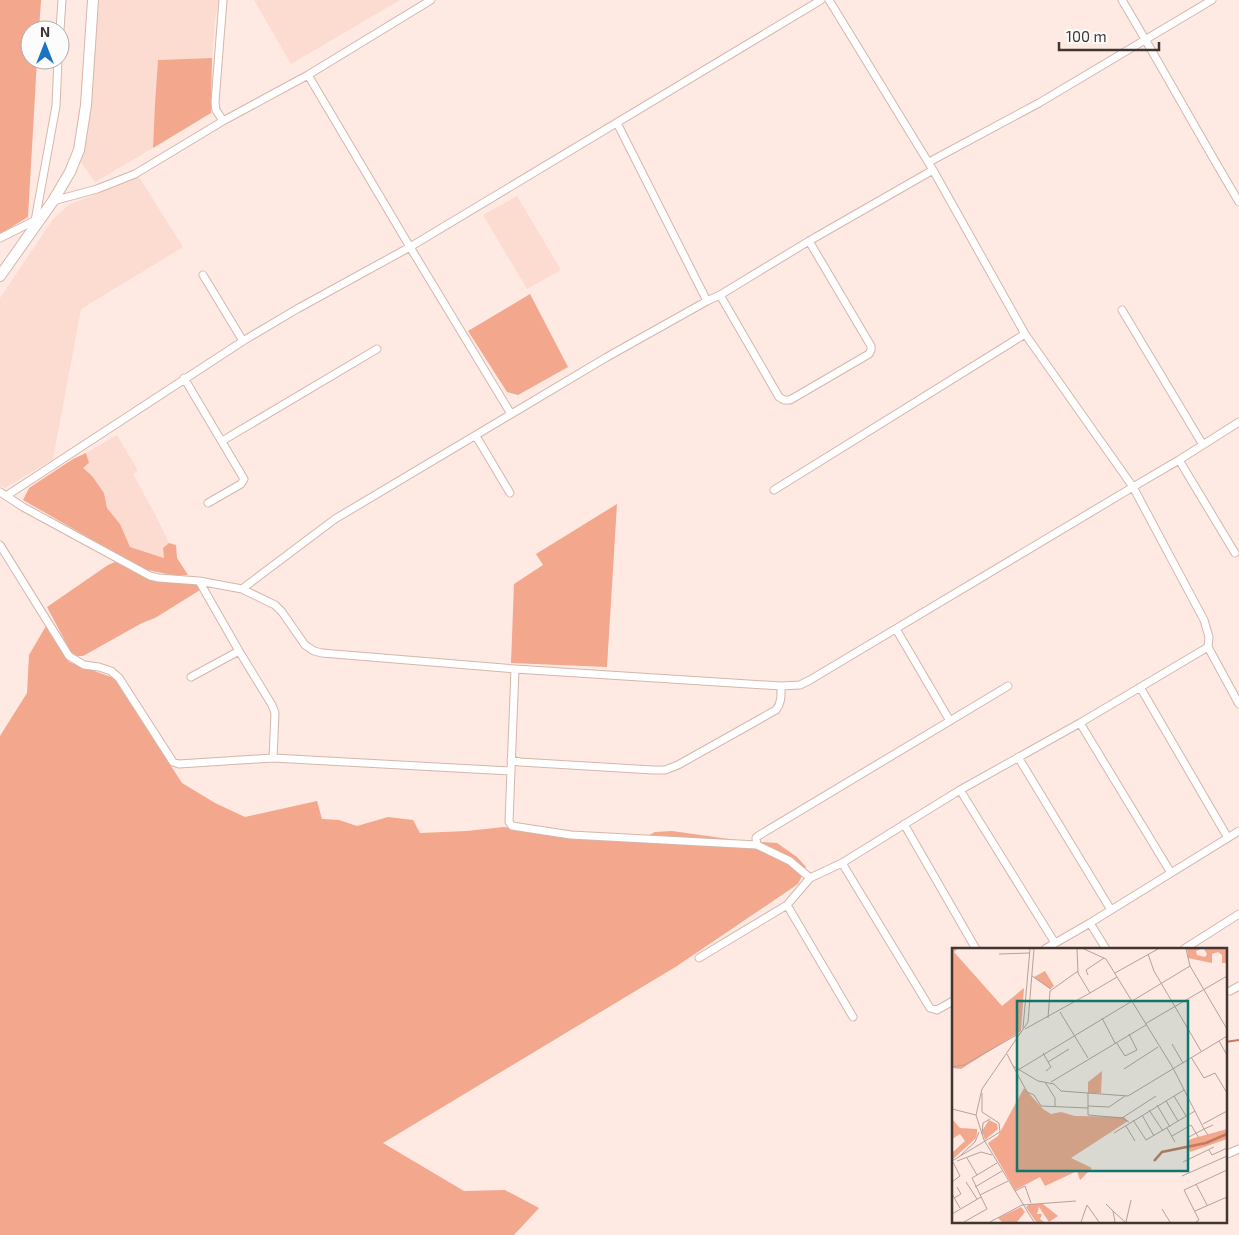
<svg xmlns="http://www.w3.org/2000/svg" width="1239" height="1235" font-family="'Exo 2',sans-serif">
	<rect width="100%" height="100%" fill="#feeae3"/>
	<!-- built -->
	<path fill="#fcdbd0" d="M 99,0 L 219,0 L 215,20 L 212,58 L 158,60 L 153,148 L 95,182 L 81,162 L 88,126 Z
		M 254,0 L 400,0 L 291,64 Z
		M 139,177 L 183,247 L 81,309 L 53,459 L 5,488 L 0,486 L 0,298 L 53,219 L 70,204 Z
		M 517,196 L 561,270 L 527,289 L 483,215 Z
		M 117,435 L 138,471 L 133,474 L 155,514 L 169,543 L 163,548 L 164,558 L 130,547 L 120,524 L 107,508 L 104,493 L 83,468 L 89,463 L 86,453 Z"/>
	<!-- green -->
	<path fill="#f3a78c" d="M 0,0 L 41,0 L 39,30 L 30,30 L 30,60 L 37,60 L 28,217 L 0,234 Z
		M 212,58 L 211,113 L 153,148 L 155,104 L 158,60 Z
		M 530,294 L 568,367 L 518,395 L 507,392 L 468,331 Z
		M 86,453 L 89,463 L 83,468 L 92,476 L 104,493 L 107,508 L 120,524 L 130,547 L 164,558 L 163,548 L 169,543 L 176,545 L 177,558 L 188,575 L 172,575 L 143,569 L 23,500 L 29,488 L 73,459 Z
		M 617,504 L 607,667 L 511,663 L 514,584 L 543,565 L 536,554 Z
		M 115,562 L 152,581 L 196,583 L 200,590 L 155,618 L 142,623 L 83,656 L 73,656 L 47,607 L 108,565 Z
		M 46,626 L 69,662 L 114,678 L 182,783 L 215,803 L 245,817 L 317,801 L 322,819 L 339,820 L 357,826 L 388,817 L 413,820 L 420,833 L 467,831 L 504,827 L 572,839 L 636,842 L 655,832 L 672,831 L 743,841 L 777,843 L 797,857 L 806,867 L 798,884 L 677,966 L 383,1143 L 464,1191 L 505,1190 L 539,1208 L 514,1235 L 0,1235 L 0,736 L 27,693 L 29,655 Z"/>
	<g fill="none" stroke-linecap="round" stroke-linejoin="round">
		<!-- stream -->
		<path stroke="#c37b60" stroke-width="2" d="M 1225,1042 L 1239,1040"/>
		<!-- minor casing -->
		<g stroke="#d5b6aa" stroke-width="9">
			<path id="minor" d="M 223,0 L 215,102 L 216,110 L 223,121
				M 829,0 L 933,170 L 1025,334 L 1133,487 L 1204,620 L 1209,637 L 1208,647 L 1239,704
				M 1122,0 C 1162,67 1199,135 1239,202
				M 60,30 L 62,0
				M 308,75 L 410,247 L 511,414
				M 617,123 L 707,301
				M 929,162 L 1039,103 L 1212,0
				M 53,201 L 97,189 L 135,174 L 223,121 L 308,75 L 431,0
				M 35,221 L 56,106 L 58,60
				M 0,238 L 38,219
				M 203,275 L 243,341
				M 720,295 L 779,397 L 784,400 L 790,400 L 869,354 L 871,350 L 871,346 L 809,241
				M 1122,310 L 1203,445
				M 184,378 L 244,479 L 241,484 L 208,503
				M 476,436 L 510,493
				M 222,441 L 377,349
				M 1179,460 L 1235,553
				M 774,490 L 1025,334
				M 0,492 L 23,507 L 150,576 L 159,578 L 199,581 L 242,589 L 275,605 L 282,612 L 305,645 L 314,651 L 322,653 L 515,669 L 781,686 L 800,685 L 810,680 L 1133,487 L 1179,460 L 1239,422
				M 6,496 L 243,341 L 297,309 L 410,247 L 821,0
				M 0,545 L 69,656 L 84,665 L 99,667 L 111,671 L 119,678 L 173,762 L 179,764 L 273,758 L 510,771
				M 199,581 L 239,651 L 272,705 L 275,713 L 273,758
				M 242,589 L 335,519 L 607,357 L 707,301 L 720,295 L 809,241 L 933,170
				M 896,629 L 950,721
				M 515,669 L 509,822 L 512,826 L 571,835 L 757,845 L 790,861 L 810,878
				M 191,677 L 239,651
				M 1140,687 L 1228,838
				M 1080,723 L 1171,873
				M 1018,757 L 1111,910
				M 511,760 L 520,762 L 653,770 L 665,770 L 678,765 L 776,710 C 782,702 781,695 781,686
				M 960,790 L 1055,943
				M 904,824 L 976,949
				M 757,845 L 756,838 L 758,836 L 1008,686
				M 842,863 L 930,1008 L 937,1010 L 953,1001
				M 787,905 L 853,1017
				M 1090,923 L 1106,949
				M 1045,949 L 1090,923 L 1239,831
				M 1184,949 L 1239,914
				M 699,958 L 787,905 L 810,878 L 842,863 L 960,790 L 1080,723 L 1208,647
				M 1230,991 L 1239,986
				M 1225,1155 L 1239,1149"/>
		</g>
		<!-- highway casing -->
		<g stroke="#d5b6aa" stroke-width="12">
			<path id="highway" d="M 0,276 L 53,201 L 70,172 L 79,150 L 86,105 L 93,0"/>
		</g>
		<!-- minor -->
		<use href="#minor" stroke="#fff" stroke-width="7"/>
		<!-- highway -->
		<use href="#highway" stroke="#fff" stroke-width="10"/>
	</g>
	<!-- overview -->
	<g transform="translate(952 948)">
		<rect width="275" height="275" fill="#feeae3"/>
		<path d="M 0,1 L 5,1 L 2,4 L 50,58 L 72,40 L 69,83 L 9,121 L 0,120 ZM 235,1 L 249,1 L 244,3 L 245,7 L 253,9 L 255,6 L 252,1 L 275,1 L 275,15 L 270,15 L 270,7 L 266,4 L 260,6 L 260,15 L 236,10 ZM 93,23 L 102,38 L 98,41 L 82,29 ZM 150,123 L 149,145 L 136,145 L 136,134 ZM 72,140 L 91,161 L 99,166 L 109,164 L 123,168 L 172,169 L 176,173 L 119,210 L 140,220 L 128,232 L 125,223 L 93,238 L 88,229 L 63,242 L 36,195 L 46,188 ZM 0,171 L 8,180 L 25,181 L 25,185 L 24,190 L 0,212 L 0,205 L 13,193 L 8,186 L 0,191 ZM 37,172 L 45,176 L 46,181 L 33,192 L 30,183 ZM 275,181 L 275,191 L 238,204 L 235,194 L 239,191 ZM 78,256 L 91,256 L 106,268 L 97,274 L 87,259 L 85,266 L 90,266 L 88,271 L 92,274 L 84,274 L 74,259 ZM 69,259 L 73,264 L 65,274 L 50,274 L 46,270 Z" fill="#f3a78c"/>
		<path fill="none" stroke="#c37b60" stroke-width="2.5" d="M 202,213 L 210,204 L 254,195 L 275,186"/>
		<path fill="none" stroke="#b3a29b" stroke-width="1" d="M 125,1 L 126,25 L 138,45 L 165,29M 132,1 L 154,11 L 221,120 L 252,181 L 235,190M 234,1 L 238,18 L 275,81M 47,6 L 78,5M 196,6 L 202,23 L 249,103M 163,25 L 206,1M 136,27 L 134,22 L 152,10M 80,28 L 99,41M 108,64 L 136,110M 96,70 L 98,43 L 126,23M 150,70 L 163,95M 193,76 L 275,28M 71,80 L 78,1M 73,81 L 138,45M 275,88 L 267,93 L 275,107M 164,94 L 173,108 L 185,102 L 177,86M 220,96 L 231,115M 91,105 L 99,119 L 94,123M 55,106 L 61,118 L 86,133 L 102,136 L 109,143 L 176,148 L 267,93M 239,109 L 252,130 L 263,125 L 275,145M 96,114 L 117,101M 61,118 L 75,144 L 82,147 L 89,158 L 136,160M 0,119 L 12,117 L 68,85M 172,121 L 206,99M 66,122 L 238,18M 93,134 L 103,150 L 103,158M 99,134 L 194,77M 136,145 L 136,167 L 170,170 L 177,174M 222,148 L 234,168M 214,153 L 226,173M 205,157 L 218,179M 136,158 L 157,159 L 173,148M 0,161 L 24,167M 197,162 L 211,183M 190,167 L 202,188M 170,170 L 204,148M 181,172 L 194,192 L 243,163M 251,176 L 275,163M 174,178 L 183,193M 215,180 L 223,194M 162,185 L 232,142M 30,186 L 31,175 L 38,171M 256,187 L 252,181 L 261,177M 220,188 L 239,177 L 247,190M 257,202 L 260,207 L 275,200M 9,207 L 23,194 L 27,184M 15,210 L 25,227M 0,213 L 48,184 L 47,175 L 30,164 L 30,145M 5,213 L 29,204 L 40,207M 231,214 L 262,199M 230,228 L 275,208M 0,234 L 8,228 L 1,214M 14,234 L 25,251M 244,236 L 255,257M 23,239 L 50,223M 63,243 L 73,238 L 79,255M 0,246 L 8,260M 28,247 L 56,233M 2,250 L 9,246 L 5,239M 154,256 L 161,263 L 163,274M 135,257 L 147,274M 210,261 L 218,274M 161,263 L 173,274M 243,263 L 275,249M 0,266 L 29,249M 12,274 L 35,261 L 20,230 L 45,215M 38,274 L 70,257 L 124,253M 82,274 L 32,192 L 24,167 L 30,141 L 76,74 L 82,1M 129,274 L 135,257M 174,274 L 179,252M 244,274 L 247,272 L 232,242 L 275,222"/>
		<path fill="#0f766e" fill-opacity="0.15" stroke="#0f766e" stroke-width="2.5" d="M 65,53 L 236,53 L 236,223 L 65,223 Z"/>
		<rect width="275" height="275" fill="none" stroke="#423530" stroke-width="2.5"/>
	</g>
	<!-- north arrow -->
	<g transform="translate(45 45)"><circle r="24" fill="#fcfcfc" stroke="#b2acaa"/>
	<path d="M0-4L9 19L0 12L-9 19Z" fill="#1c74c1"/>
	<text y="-8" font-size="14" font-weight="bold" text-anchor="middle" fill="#423530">N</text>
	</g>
	<!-- scale -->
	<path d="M1059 42v8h100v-8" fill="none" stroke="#423530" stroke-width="2.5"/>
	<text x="1066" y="42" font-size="15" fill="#423530" stroke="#fcfcfc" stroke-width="4" paint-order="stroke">100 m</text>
</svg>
